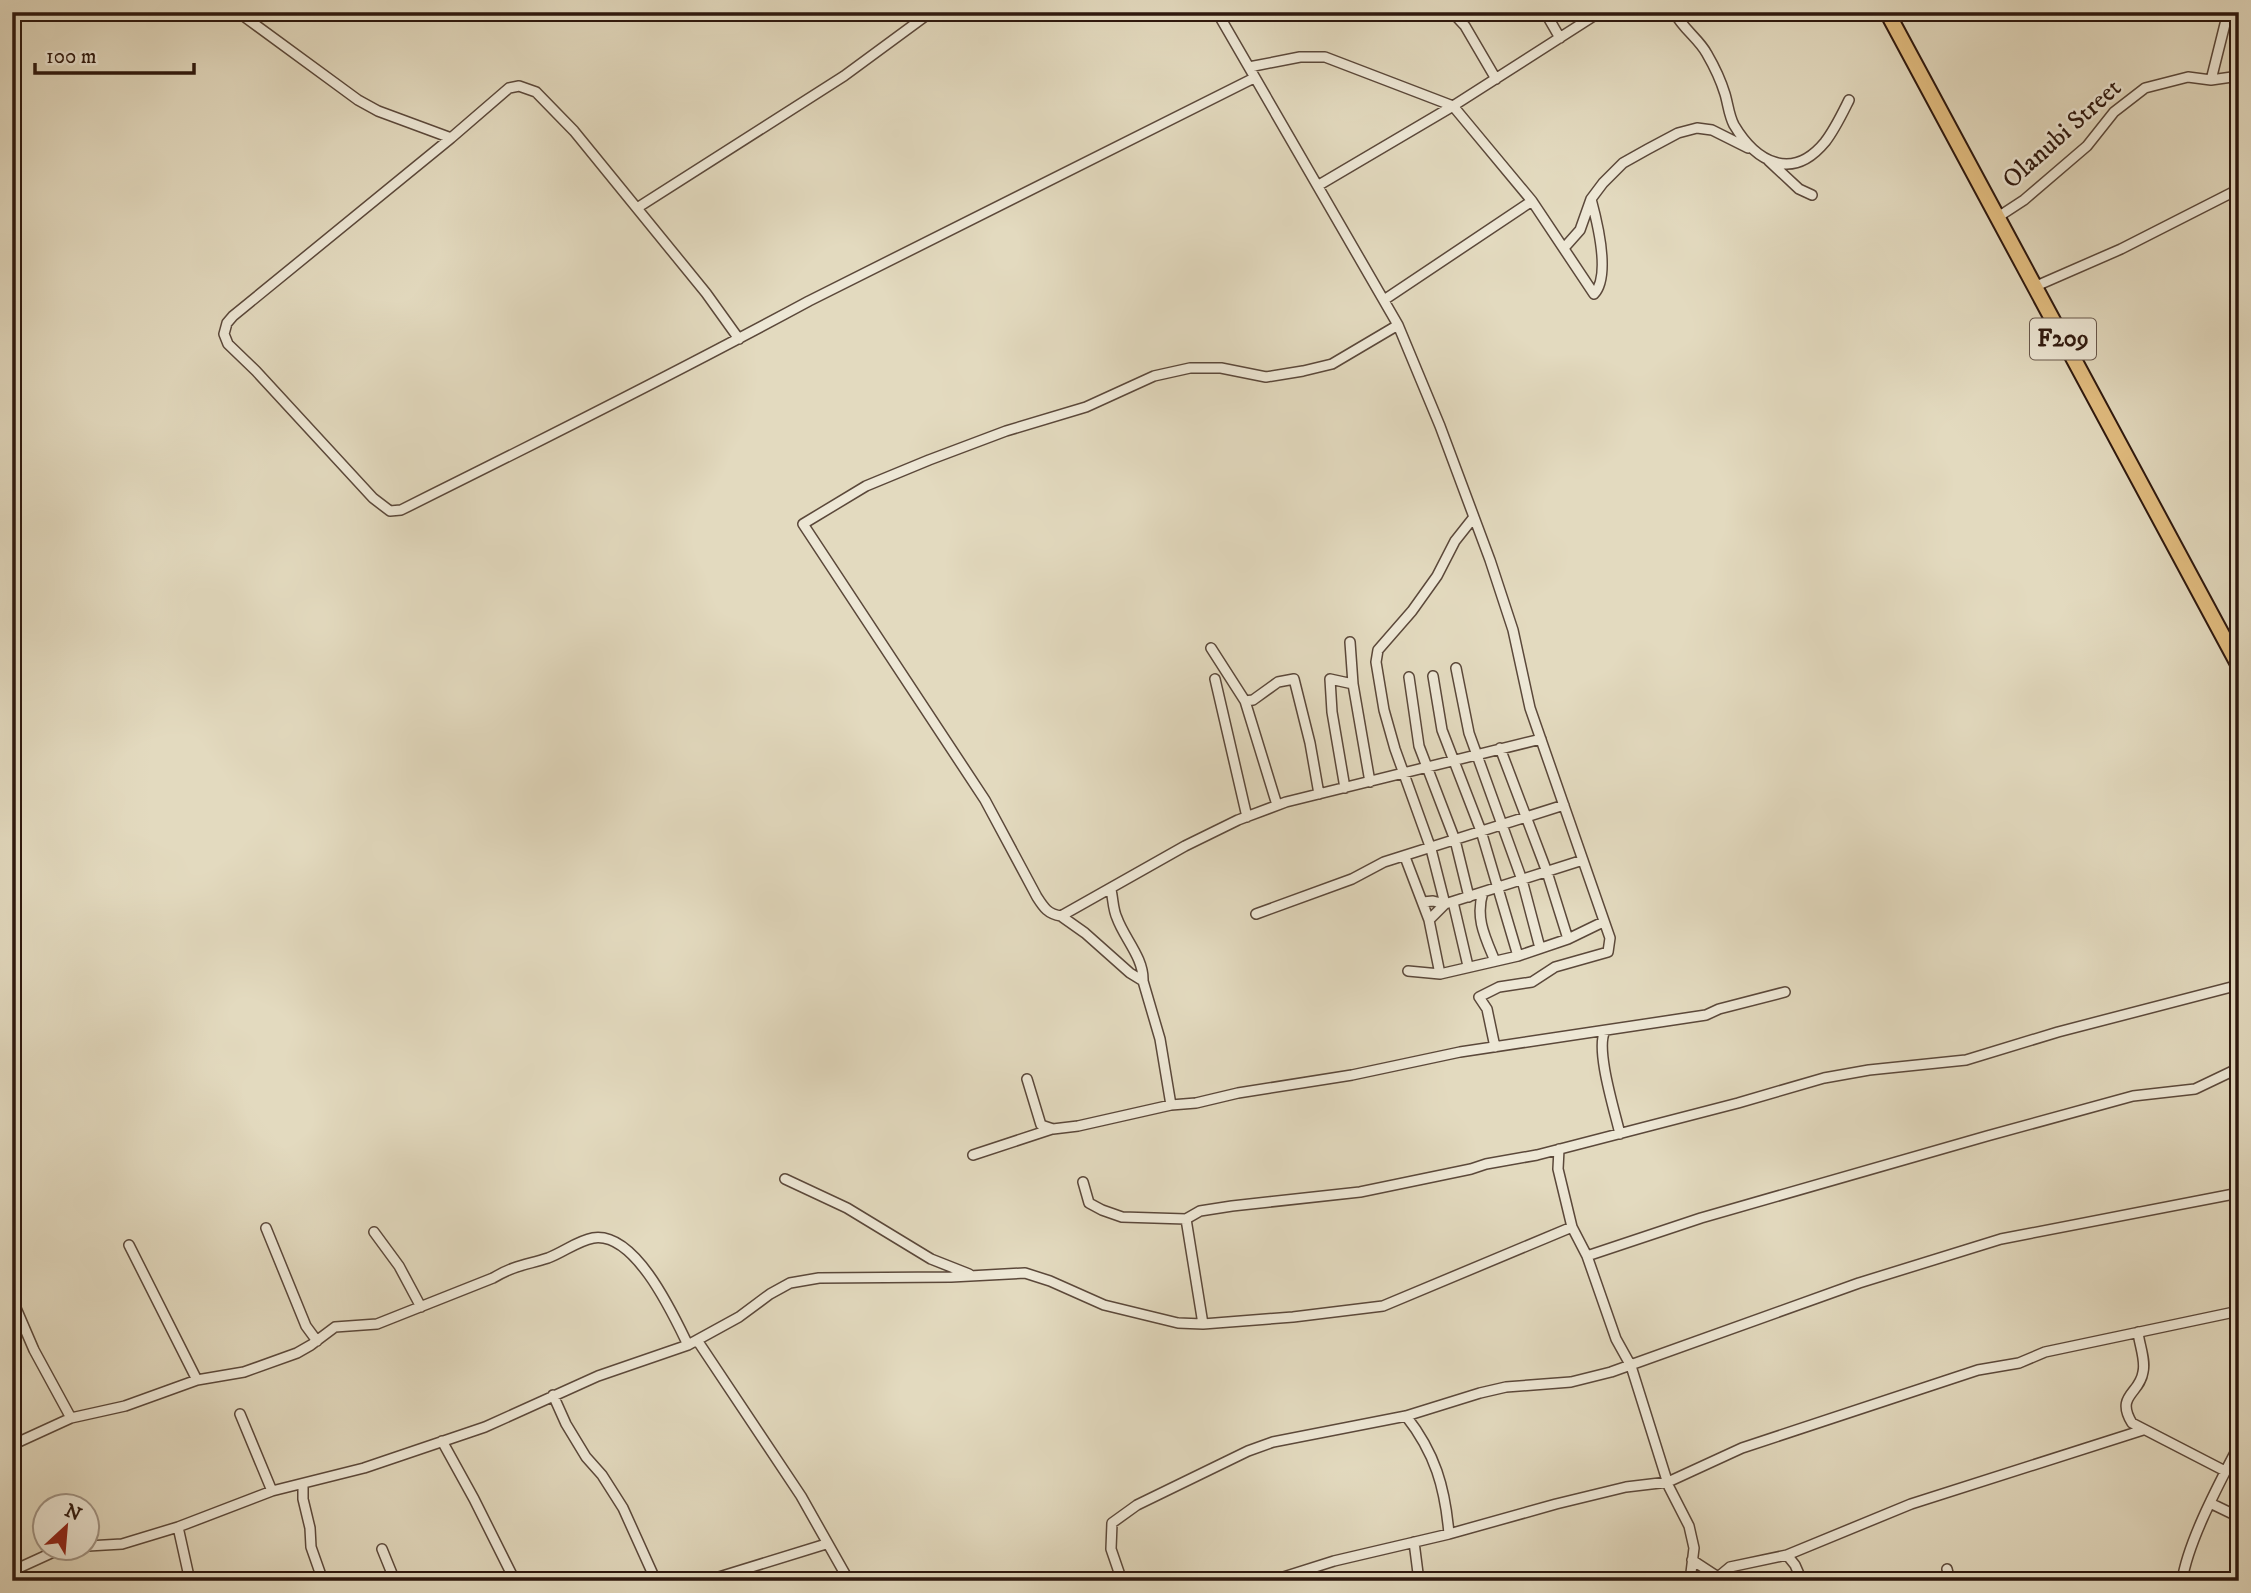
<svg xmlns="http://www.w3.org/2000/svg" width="2251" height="1593" font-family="'IM FELL DW Pica',serif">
	<rect width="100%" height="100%" fill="#e3dabf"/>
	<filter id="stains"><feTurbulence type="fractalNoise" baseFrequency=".00286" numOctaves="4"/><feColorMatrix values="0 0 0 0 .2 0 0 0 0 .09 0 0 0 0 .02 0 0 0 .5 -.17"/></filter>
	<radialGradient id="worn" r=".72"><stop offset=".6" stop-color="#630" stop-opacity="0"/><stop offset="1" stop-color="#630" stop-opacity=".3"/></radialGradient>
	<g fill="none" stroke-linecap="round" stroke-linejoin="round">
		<!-- minor casing -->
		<g stroke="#5b483a" stroke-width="12">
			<path id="minor" d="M 238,12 L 358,100 L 378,111 L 451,138
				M 1217,12 L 1398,325 L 1440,426 L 1490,560 L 1513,630 L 1530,708 L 1610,938 L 1608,952 L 1555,967 L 1532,982 L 1499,987 L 1479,997 L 1487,1009 L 1495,1047
				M 1452,12 L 1465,26 L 1496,79
				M 1545,12 L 1560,38
				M 1674,12 C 1684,30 1699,39 1707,54 C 1714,66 1721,81 1725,94 C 1728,104 1729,116 1734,125 C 1756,162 1792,182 1825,142 C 1835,129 1842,114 1849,100
				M 1249,67 L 1300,57 L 1325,57 L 1453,106 L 1532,201 L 1594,294 C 1611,276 1597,221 1591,199
				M 2211,80 L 2228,12
				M 1769,161 L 1799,189 L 1812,195
				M 1319,185 L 1453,106 L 1600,12
				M 637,208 L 844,76 L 931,12
				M 1998,217 L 2024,200 L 2087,146 L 2114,112 L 2145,88 L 2188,77 L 2211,80 L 2239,76
				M 1564,248 L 1580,230 L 1591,199 L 1603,183 L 1623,163 L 1648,149 L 1678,133 L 1697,128 L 1712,130 L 1748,148
				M 2034,287 L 2121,249 L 2239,189
				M 1384,300 L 1532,201
				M 1398,325 L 1332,364 L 1303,371 L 1266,377 L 1221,368 L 1190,368 L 1154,376 L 1086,407 L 1006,431 L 929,460 L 866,486 L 803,524 L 985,800 L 1037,897 C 1044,908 1048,914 1061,916 L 1185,846 L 1238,820 L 1286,802 L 1541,739
				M 739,339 L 706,293 L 574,131 L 536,92 L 519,86 L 509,88 L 451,138 L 233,316 L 227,323 L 224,334 L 228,344 L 256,371 L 373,498 L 390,511 L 401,510 C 538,442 674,374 809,301 L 1254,78
				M 1350,642 L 1353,684 L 1370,782
				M 1211,648 L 1245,701 L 1277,805
				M 1456,668 L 1469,733 L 1522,880 L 1540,948
				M 1433,676 L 1442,730 L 1481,831 L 1518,956
				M 1409,677 L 1419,746 L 1455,840 L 1469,897
				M 1215,679 L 1247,817
				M 1245,701 L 1253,700 L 1278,682 L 1294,679 L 1310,743 L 1319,794
				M 1500,748 L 1547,872 L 1568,939
				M 1345,788 L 1332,712 L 1330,679 L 1353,684
				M 1405,857 L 1429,920 L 1440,974
				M 1111,890 C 1113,898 1113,910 1117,918 C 1124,938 1144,958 1143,981 L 1160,1039 L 1171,1105
				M 1483,892 C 1475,918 1485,937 1495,961
				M 1423,902 L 1433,901 L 1445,904
				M 1453,902 L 1468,966
				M 1445,904 L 1431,849 L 1395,749 L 1384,710 L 1376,662 L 1378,650 L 1412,611 L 1437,576 L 1455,541 L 1474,517
				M 1256,914 L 1352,879 L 1384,862 L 1564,805
				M 1061,916 L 1085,933 L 1130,973 L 1143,981
				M 1429,920 L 1445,904 L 1583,860
				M 1408,971 L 1440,974 L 1518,956 L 1568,939 L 1603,922
				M 1605,1031 C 1595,1049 1615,1112 1620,1134
				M 1027,1079 L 1041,1125 L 1053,1129 L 1078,1126 L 1171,1105 L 1196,1103 L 1238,1093 L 1352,1075 L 1460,1052 L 1706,1015 L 1719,1009 L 1785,992
				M 1559,1149 L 1558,1169 L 1572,1227 L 1587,1256 L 1616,1339 L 1631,1366 L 1669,1487 L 1689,1526 L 1694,1548 L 1690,1581
				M 973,1155 L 1052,1129
				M 785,1179 L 847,1208 L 931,1259 L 969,1274
				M 1083,1182 L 1089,1203 L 1102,1210 L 1122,1217 L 1186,1219 L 1200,1211 L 1232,1206 L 1360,1192 L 1471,1169 L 1486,1164 L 1537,1155 L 1738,1103 L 1824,1078 L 1869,1070 L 1966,1060 L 2058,1032 L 2239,985
				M 1186,1219 L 1203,1324
				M 266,1228 L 306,1326 L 317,1341
				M 374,1232 L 399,1266 L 421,1307
				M 129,1245 L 197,1380
				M 1587,1256 L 1701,1218 L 1987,1136 L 2133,1096 L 2195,1089 L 2239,1068
				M 12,1299 L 34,1350 L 71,1418 L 125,1406 L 197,1380 L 244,1372 L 297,1353 L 311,1345 L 335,1327 L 377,1324 L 493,1278 C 515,1265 526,1265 548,1258 C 564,1252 577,1241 593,1238 C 635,1231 673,1314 688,1345
				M 2138,1332 C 2139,1344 2146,1360 2143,1372 C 2140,1394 2115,1395 2132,1423 L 2225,1471
				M 697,1340 L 801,1496 L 849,1581
				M 553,1395 L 566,1424 L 586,1457 L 602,1475 L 623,1508 L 656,1581
				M 240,1414 L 272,1491
				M 1406,1416 C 1435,1453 1445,1487 1449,1534
				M 442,1441 L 474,1499 L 515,1581
				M 12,1445 L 71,1418
				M 303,1485 L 303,1499 L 310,1528 L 311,1547 L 323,1581
				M 2210,1503 L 2239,1517
				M 178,1527 L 190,1581
				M 1414,1542 L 1419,1581
				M 88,1546 L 122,1544 L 178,1527 L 272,1491 L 364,1468 L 485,1427 L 598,1376 L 688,1345 L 739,1317 L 770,1294 L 790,1283 L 819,1278 L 951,1277 L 1025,1273 L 1050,1281 L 1104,1305 L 1178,1323 L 1203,1324 L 1293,1317 L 1383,1306 L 1572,1227
				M 382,1549 L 395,1581
				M 1787,1555 L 1911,1504 L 2143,1430
				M 1692,1560 L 1718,1577 L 1730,1567 L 1787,1555 L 1795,1565 L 1802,1581
				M 1947,1569 L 1950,1581
				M 12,1571 L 58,1550 L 79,1548
				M 706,1581 L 826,1544
				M 1122,1581 L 1111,1549 L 1112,1523 L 1137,1505 L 1248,1451 L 1273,1442 L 1406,1416 L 1480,1393 L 1506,1387 L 1571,1382 L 1611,1372 L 1859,1283 L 2001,1239 L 2239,1193
				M 1271,1581 L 1334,1561 L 1449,1534 L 1556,1504 L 1626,1487 L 1668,1482 L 1742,1448 L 1978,1370 L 2019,1363 L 2045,1352 L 2239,1311
				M 2182,1581 C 2188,1541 2220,1482 2239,1445"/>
		</g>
		<!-- primary casing -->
		<g stroke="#2e180e" stroke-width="18">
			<path id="primary" d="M 1887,12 L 2239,666"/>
		</g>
		<!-- minor -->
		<use href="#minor" stroke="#ede7d5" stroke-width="9"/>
		<!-- primary -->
		<use href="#primary" stroke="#e2bd80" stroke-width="14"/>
	</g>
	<g text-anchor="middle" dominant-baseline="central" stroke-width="5" stroke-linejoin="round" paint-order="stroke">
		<!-- shield labels -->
		<rect fill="#ede7d5" stroke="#67564a" stroke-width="2" x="2030" y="318.5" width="66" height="41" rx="5"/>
		<g font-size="24" font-weight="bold" fill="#2e180e">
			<text x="2063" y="339">F209</text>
		</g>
		<!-- street labels -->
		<g font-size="26" fill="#2e180e" stroke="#ede7d5">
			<text transform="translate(2062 134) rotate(-42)">Olanubi Street</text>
		</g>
	</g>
	<!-- margin -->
	<rect width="2251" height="1593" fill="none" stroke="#e3dabf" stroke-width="42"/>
	<rect x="14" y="14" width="2223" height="1565" fill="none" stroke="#2e180e" stroke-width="3.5"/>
	<rect x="21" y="21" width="2209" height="1551" fill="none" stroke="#2e180e" stroke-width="2"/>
	<!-- north arrow -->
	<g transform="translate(66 1527) rotate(26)"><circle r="33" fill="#ede7d5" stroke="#a19485" stroke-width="2"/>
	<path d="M0-5L12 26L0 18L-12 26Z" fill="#8f2418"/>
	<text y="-10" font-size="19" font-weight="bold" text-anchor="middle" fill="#2e180e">N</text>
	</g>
	<!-- scale -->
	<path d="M35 63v10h159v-10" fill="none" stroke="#2e180e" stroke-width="3.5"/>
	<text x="46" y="63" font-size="21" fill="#2e180e" stroke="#ede7d5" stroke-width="5" paint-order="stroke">100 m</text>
	<rect width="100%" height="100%" filter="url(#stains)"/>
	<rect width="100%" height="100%" fill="url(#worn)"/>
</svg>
